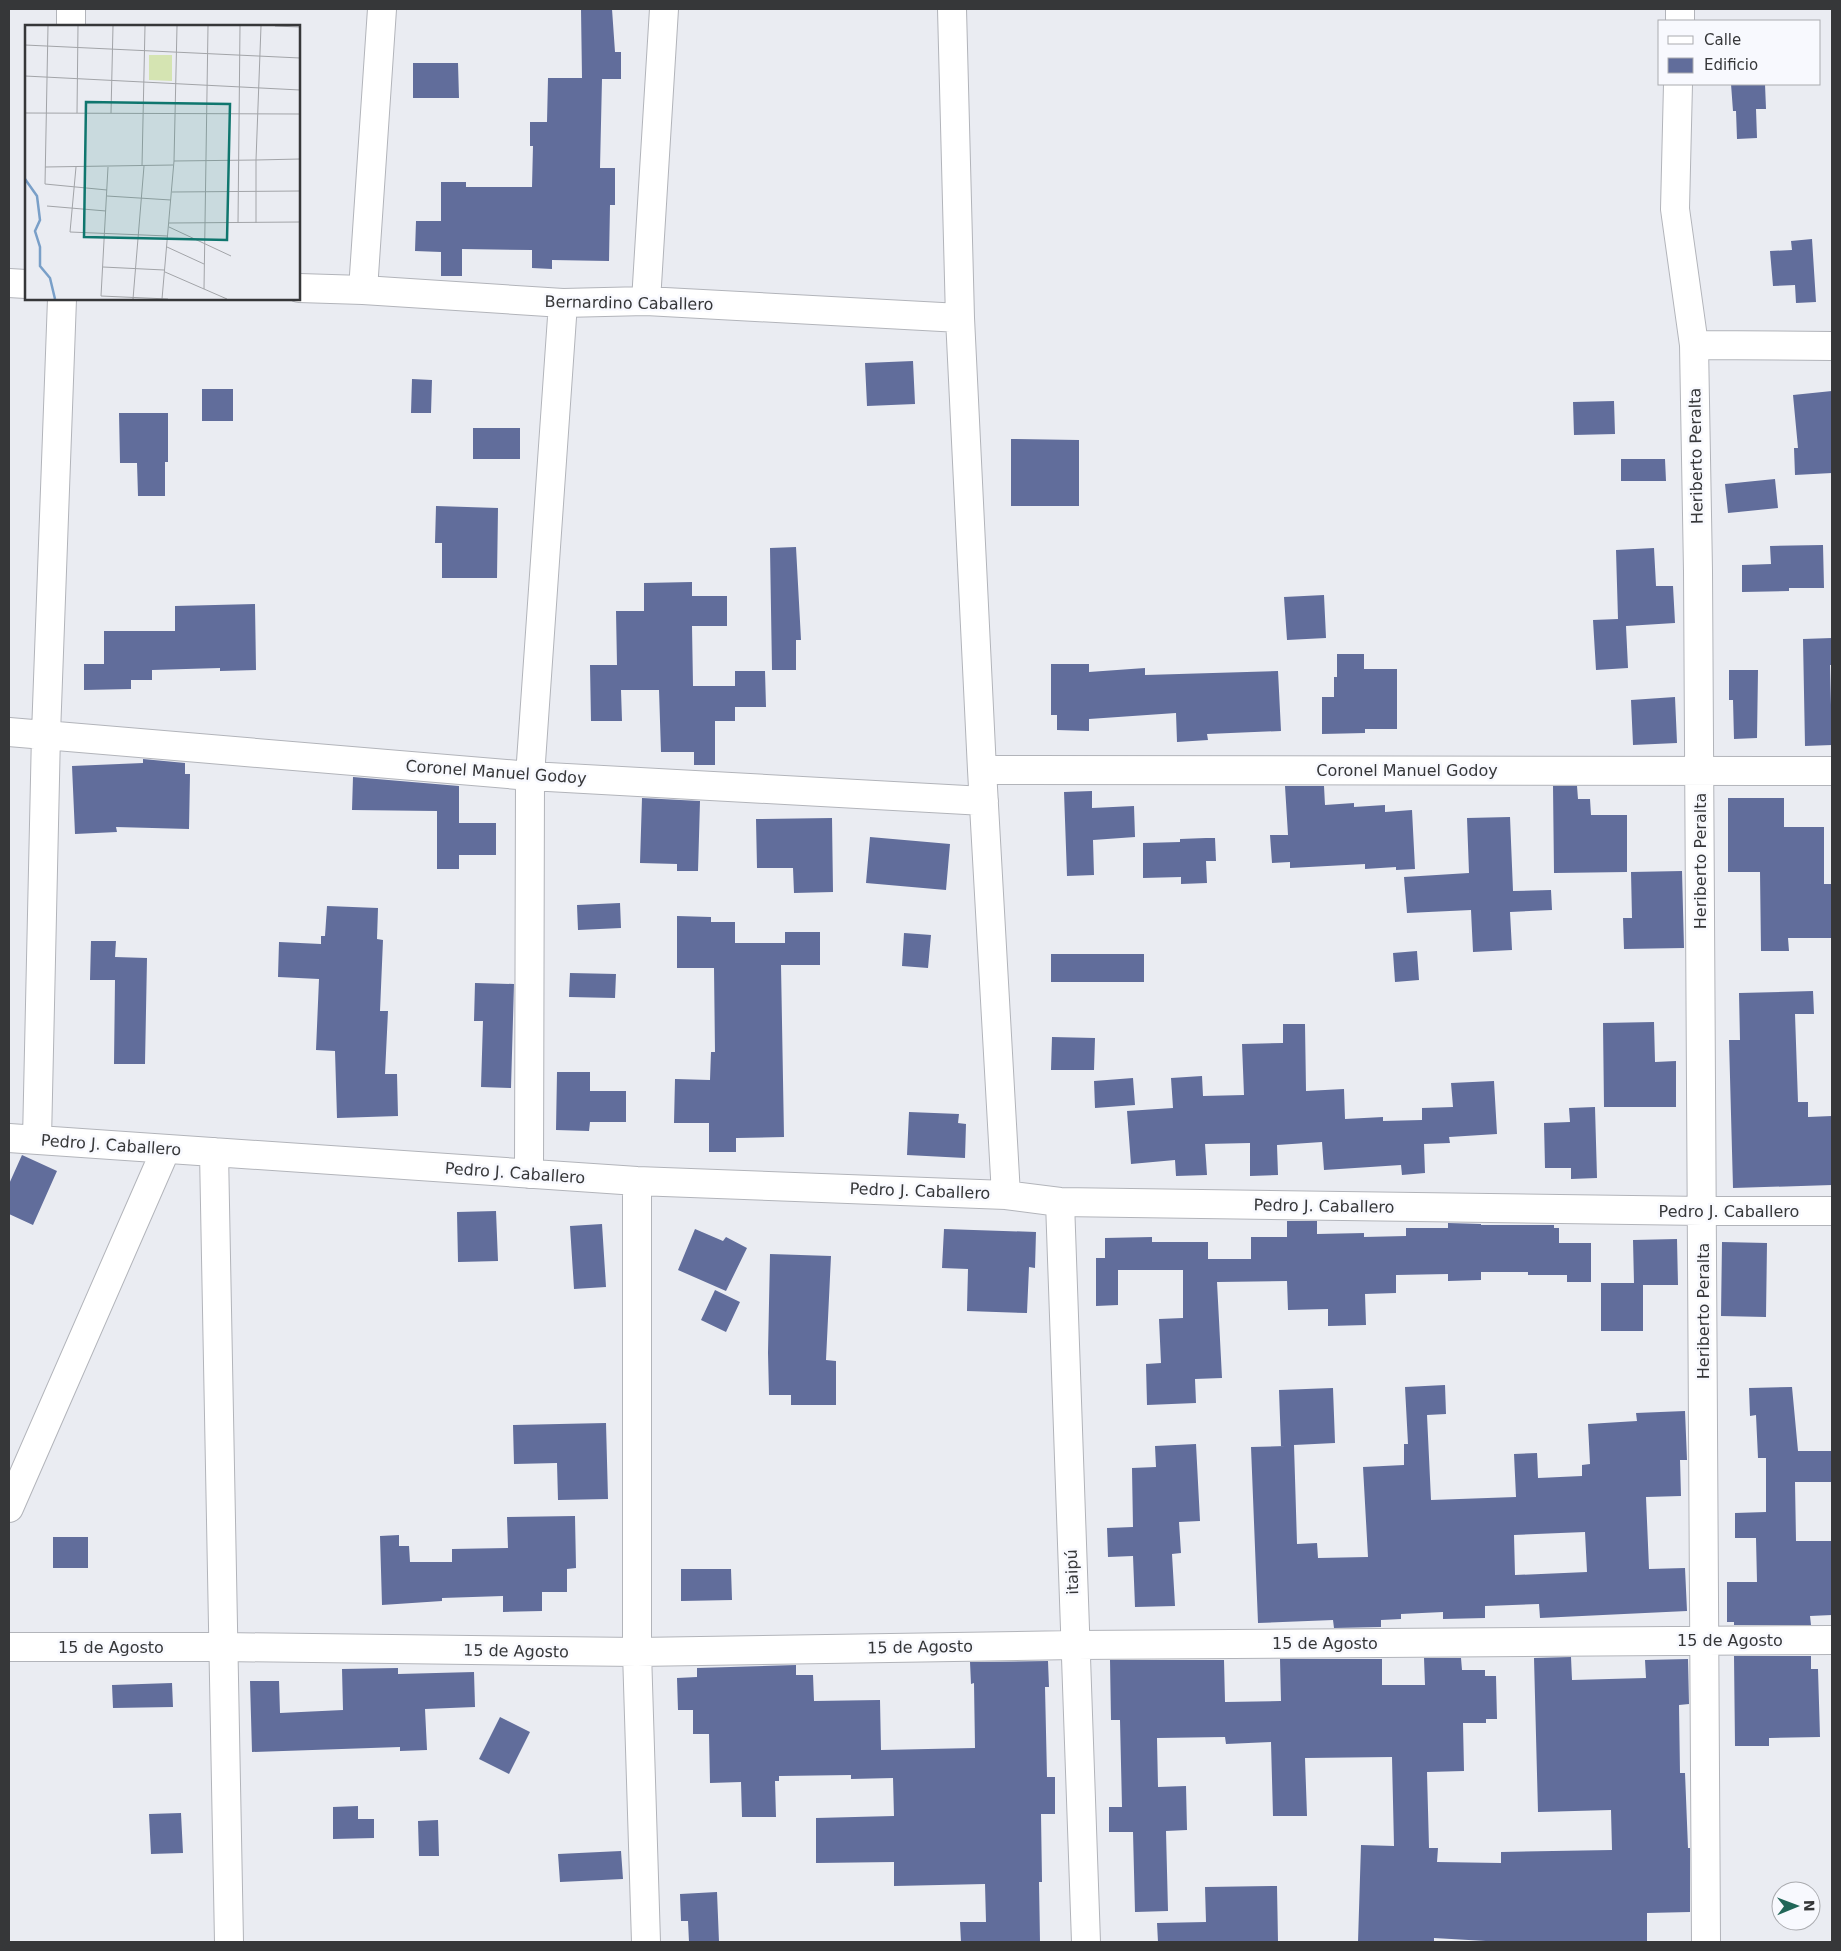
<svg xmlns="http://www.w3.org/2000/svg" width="1841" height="1951" font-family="'DejaVu Sans',sans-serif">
	<rect width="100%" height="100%" fill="#eaecf2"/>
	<!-- building -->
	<path fill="#616d9b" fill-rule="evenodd" d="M 581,9 L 612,9 L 615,52 L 621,52 L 621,79 L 602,79 L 600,168 L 615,168 L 615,205 L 610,205 L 609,261 L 552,260 L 552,269 L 532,268 L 532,250 L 462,249 L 462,276 L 441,276 L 441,252 L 415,251 L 416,221 L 441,221 L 441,182 L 466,182 L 466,187 L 532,187 L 533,146 L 530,146 L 530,122 L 547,122 L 548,78 L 582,78 Z
		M 413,63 L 458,63 L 459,98 L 413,98 Z
		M 1731,84 L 1765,84 L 1766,109 L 1756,109 L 1757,138 L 1737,139 L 1736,111 L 1733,111 Z
		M 1812,239 L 1816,302 L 1796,303 L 1795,285 L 1773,286 L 1770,251 L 1792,250 L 1791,241 Z
		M 913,361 L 915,404 L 867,406 L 865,363 Z
		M 412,379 L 432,380 L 431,413 L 411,413 Z
		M 202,389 L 233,389 L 233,421 L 202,421 Z
		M 1832,391 L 1832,473 L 1795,475 L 1794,448 L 1798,448 L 1793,395 Z
		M 1614,401 L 1615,434 L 1574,435 L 1573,402 Z
		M 119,413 L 168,413 L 168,462 L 165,462 L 165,496 L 138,496 L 137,463 L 120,463 Z
		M 473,428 L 520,428 L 520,459 L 473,459 Z
		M 1011,439 L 1079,440 L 1079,506 L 1011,506 Z
		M 1621,459 L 1665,459 L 1666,481 L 1621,481 Z
		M 1775,479 L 1778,508 L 1728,513 L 1725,484 Z
		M 436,506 L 498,508 L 497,578 L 442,578 L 442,543 L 435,543 Z
		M 1823,545 L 1824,588 L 1789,588 L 1789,591 L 1742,592 L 1742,565 L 1771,564 L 1770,546 Z
		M 796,547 L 801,640 L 796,640 L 796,670 L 772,670 L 770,548 Z
		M 1654,548 L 1656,586 L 1673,586 L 1675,623 L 1626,626 L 1628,668 L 1596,670 L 1593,620 L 1618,619 L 1616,550 Z
		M 692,582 L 692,596 L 727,596 L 727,626 L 692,626 L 693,686 L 735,686 L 735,671 L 765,671 L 766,707 L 735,707 L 735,721 L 715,721 L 715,765 L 694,765 L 694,752 L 661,752 L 659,690 L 621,690 L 622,721 L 591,721 L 590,665 L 617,665 L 616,611 L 644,611 L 644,583 Z
		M 1324,595 L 1326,638 L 1287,640 L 1284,597 Z
		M 255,604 L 256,670 L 220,671 L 220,668 L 152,670 L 152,680 L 131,680 L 131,689 L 84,690 L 84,664 L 104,664 L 104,631 L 175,631 L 175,606 Z
		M 1832,638 L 1832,665 L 1830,665 L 1832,745 L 1805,746 L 1803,639 Z
		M 1337,654 L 1364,654 L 1364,669 L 1397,669 L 1397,729 L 1365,729 L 1365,733 L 1322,734 L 1322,697 L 1334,697 L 1334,677 L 1337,677 Z
		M 1051,664 L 1089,664 L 1089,672 L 1145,668 L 1145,675 L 1278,671 L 1281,731 L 1207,734 L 1208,740 L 1177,742 L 1176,713 L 1089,719 L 1089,731 L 1057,730 L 1057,715 L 1051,715 Z
		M 1729,670 L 1758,670 L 1757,738 L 1734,739 L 1733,700 L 1729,700 Z
		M 1675,697 L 1677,743 L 1633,745 L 1631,700 Z
		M 143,759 L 185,763 L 185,774 L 190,774 L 189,829 L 116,827 L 117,832 L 75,834 L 72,766 L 143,763 Z
		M 353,777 L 459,786 L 459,823 L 496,823 L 496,855 L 459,855 L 459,869 L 437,869 L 437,811 L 352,810 Z
		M 1285,786 L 1324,786 L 1325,805 L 1354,803 L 1354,807 L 1385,805 L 1385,812 L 1412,810 L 1415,869 L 1396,870 L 1396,867 L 1365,869 L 1365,864 L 1290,868 L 1290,862 L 1272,863 L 1270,835 L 1288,835 Z
		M 1553,786 L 1577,786 L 1578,799 L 1590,799 L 1591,815 L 1627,815 L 1627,872 L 1554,873 Z
		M 1092,791 L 1092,808 L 1134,806 L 1135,837 L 1093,840 L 1094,875 L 1067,876 L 1064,792 Z
		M 642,798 L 700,801 L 698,871 L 677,871 L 677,864 L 640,863 Z
		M 1728,798 L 1784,798 L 1784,827 L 1824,827 L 1824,884 L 1832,884 L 1832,938 L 1788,938 L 1789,951 L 1761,951 L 1760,872 L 1728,872 Z
		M 1510,817 L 1513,891 L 1551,890 L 1552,910 L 1510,912 L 1512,950 L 1473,952 L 1471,910 L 1407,913 L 1404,877 L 1469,873 L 1467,818 Z
		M 832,818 L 833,892 L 794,893 L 793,868 L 757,868 L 756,819 Z
		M 870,837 L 950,844 L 946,890 L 866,883 Z
		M 1206,838 L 1215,838 L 1216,861 L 1206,861 L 1207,883 L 1181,884 L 1181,877 L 1143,878 L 1143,843 L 1180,842 L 1180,839 Z
		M 1682,871 L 1684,948 L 1624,949 L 1623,918 L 1632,918 L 1631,872 Z
		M 620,903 L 621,928 L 578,930 L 577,905 Z
		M 327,906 L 378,908 L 377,939 L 383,940 L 380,1011 L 388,1011 L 385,1074 L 397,1074 L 398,1116 L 337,1118 L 335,1051 L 316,1050 L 319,979 L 278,977 L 279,942 L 321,944 L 321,936 L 325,936 Z
		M 677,916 L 711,917 L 711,922 L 735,922 L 735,943 L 785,943 L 785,932 L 820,932 L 820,965 L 781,965 L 784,1137 L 736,1138 L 736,1152 L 709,1152 L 709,1123 L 674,1123 L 675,1079 L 710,1080 L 711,1052 L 715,1052 L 714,968 L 677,968 Z
		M 904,933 L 931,935 L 928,968 L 902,966 Z
		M 91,941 L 116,941 L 115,957 L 147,958 L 145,1064 L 114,1064 L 115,980 L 90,980 Z
		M 1417,951 L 1419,980 L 1395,982 L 1393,953 Z
		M 1051,954 L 1144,954 L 1144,982 L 1051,982 Z
		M 570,973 L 616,974 L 615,998 L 569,997 Z
		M 475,983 L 514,984 L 511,1088 L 481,1087 L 483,1021 L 474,1021 Z
		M 1813,991 L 1814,1014 L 1795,1014 L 1798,1102 L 1808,1102 L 1808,1117 L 1832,1116 L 1832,1185 L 1733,1188 L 1729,1040 L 1740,1040 L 1739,993 Z
		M 1654,1022 L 1655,1062 L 1676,1061 L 1676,1107 L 1604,1107 L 1603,1023 Z
		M 1283,1024 L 1305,1024 L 1306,1091 L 1344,1089 L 1345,1119 L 1383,1117 L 1383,1121 L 1422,1120 L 1422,1108 L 1453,1107 L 1451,1083 L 1494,1081 L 1497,1134 L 1449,1137 L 1450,1143 L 1424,1144 L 1425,1173 L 1402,1175 L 1401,1165 L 1324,1170 L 1322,1142 L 1277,1145 L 1278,1175 L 1250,1176 L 1250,1143 L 1205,1144 L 1207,1175 L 1176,1176 L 1175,1160 L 1131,1164 L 1127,1111 L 1173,1108 L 1171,1078 L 1202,1076 L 1203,1096 L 1244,1095 L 1242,1044 L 1283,1043 Z
		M 1052,1037 L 1095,1038 L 1094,1070 L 1051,1070 Z
		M 557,1072 L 590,1072 L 590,1091 L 626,1091 L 626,1122 L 590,1122 L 589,1131 L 556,1130 Z
		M 1133,1078 L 1135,1105 L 1095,1108 L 1094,1081 Z
		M 1595,1107 L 1597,1178 L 1571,1179 L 1571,1168 L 1545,1168 L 1544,1123 L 1570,1122 L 1569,1108 Z
		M 909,1112 L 959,1114 L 958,1123 L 966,1124 L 965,1158 L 907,1155 Z
		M 22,1155 L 57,1171 L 33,1225 L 9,1214 L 9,1184 Z
		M 496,1211 L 498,1261 L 458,1262 L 457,1212 Z
		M 1287,1221 L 1317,1221 L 1317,1234 L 1364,1233 L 1364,1237 L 1406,1236 L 1406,1228 L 1448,1228 L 1448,1223 L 1481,1224 L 1481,1225 L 1554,1225 L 1554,1228 L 1559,1228 L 1559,1243 L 1591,1243 L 1591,1282 L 1567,1282 L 1567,1275 L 1528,1275 L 1528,1272 L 1481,1272 L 1481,1280 L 1448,1281 L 1448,1274 L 1396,1275 L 1396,1293 L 1365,1294 L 1366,1325 L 1328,1326 L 1328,1309 L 1288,1310 L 1287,1281 L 1217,1282 L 1222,1378 L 1195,1379 L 1196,1403 L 1147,1405 L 1146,1364 L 1161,1363 L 1159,1319 L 1183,1318 L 1183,1270 L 1118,1270 L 1118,1305 L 1096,1306 L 1096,1258 L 1105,1258 L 1105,1238 L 1152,1237 L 1152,1242 L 1208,1242 L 1208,1259 L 1251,1259 L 1251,1237 L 1287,1237 Z
		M 602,1224 L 606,1287 L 574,1289 L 570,1226 Z
		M 695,1229 L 723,1241 L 726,1237 L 747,1248 L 726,1291 L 678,1270 Z
		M 944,1229 L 1036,1232 L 1035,1268 L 1029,1267 L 1027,1313 L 967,1311 L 968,1269 L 942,1268 Z
		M 1677,1239 L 1678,1285 L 1643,1285 L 1643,1331 L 1601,1331 L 1601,1283 L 1634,1283 L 1633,1240 Z
		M 1722,1242 L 1767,1243 L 1766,1317 L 1721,1316 Z
		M 770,1254 L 831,1256 L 826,1360 L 836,1361 L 836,1405 L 791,1405 L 791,1395 L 769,1395 L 768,1353 Z
		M 715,1290 L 740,1302 L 726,1332 L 701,1320 Z
		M 1445,1385 L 1446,1414 L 1427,1415 L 1431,1500 L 1516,1497 L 1514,1454 L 1537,1453 L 1538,1478 L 1582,1476 L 1582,1465 L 1590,1464 L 1588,1424 L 1637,1421 L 1636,1413 L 1685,1411 L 1687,1460 L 1680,1460 L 1681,1496 L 1646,1497 L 1649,1569 L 1685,1568 L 1687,1611 L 1540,1618 L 1539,1604 L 1485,1606 L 1485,1618 L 1443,1619 L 1443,1612 L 1401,1614 L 1401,1619 L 1381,1620 L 1381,1627 L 1334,1628 L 1333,1620 L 1258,1623 L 1251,1447 L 1285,1446 L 1281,1446 L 1279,1390 L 1333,1388 L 1335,1443 L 1294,1445 L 1297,1544 L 1317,1543 L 1318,1558 L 1368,1557 L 1363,1467 L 1404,1465 L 1404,1444 L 1408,1444 L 1405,1387 ZM 1585,1532 L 1587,1572 L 1515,1575 L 1514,1535 Z
		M 1792,1387 L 1798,1451 L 1832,1451 L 1832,1482 L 1795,1482 L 1796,1541 L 1832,1541 L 1832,1615 L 1810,1616 L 1811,1625 L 1734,1625 L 1734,1622 L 1727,1622 L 1727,1582 L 1757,1582 L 1756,1538 L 1735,1538 L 1735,1513 L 1766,1512 L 1766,1458 L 1758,1458 L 1756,1415 L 1750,1416 L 1749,1388 Z
		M 606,1423 L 608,1499 L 558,1500 L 557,1463 L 514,1464 L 513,1425 Z
		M 1196,1444 L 1200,1521 L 1179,1522 L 1181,1553 L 1172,1554 L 1175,1606 L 1135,1607 L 1133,1556 L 1108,1557 L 1107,1528 L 1133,1527 L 1132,1468 L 1156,1467 L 1155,1446 Z
		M 575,1516 L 576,1568 L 567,1569 L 567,1592 L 542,1592 L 542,1611 L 503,1612 L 503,1596 L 442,1598 L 442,1601 L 382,1605 L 380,1536 L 399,1535 L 399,1546 L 409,1546 L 410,1562 L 452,1562 L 452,1549 L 508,1548 L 507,1517 Z
		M 53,1537 L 88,1537 L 88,1568 L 53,1568 Z
		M 681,1569 L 731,1569 L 732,1600 L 681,1601 Z
		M 1734,1656 L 1811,1656 L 1811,1669 L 1818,1669 L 1820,1737 L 1769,1738 L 1769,1746 L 1735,1746 Z
		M 1571,1657 L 1572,1680 L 1646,1678 L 1645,1660 L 1688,1659 L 1689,1704 L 1679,1705 L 1680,1773 L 1685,1773 L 1688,1848 L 1690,1848 L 1690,1912 L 1647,1913 L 1647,1942 L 1503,1942 L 1434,1938 L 1434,1942 L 1358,1942 L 1361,1845 L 1394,1846 L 1392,1757 L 1305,1758 L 1307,1816 L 1273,1816 L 1271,1742 L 1226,1744 L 1225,1737 L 1157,1738 L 1158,1787 L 1186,1786 L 1187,1830 L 1166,1831 L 1168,1911 L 1135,1912 L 1133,1832 L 1109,1832 L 1109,1807 L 1122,1807 L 1120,1720 L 1111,1720 L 1110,1660 L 1224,1660 L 1225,1702 L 1281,1701 L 1280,1659 L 1382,1659 L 1382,1685 L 1425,1685 L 1424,1658 L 1461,1658 L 1462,1670 L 1485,1670 L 1485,1676 L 1496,1676 L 1497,1719 L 1486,1719 L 1486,1723 L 1463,1723 L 1464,1771 L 1427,1772 L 1429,1848 L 1438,1848 L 1437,1862 L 1501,1863 L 1501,1852 L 1612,1850 L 1611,1810 L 1538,1812 L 1534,1658 Z
		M 1048,1661 L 1049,1687 L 1045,1687 L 1047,1777 L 1055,1777 L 1055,1814 L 1041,1814 L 1042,1882 L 1039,1882 L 1040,1942 L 961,1942 L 960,1922 L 986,1922 L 985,1884 L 894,1886 L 894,1862 L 816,1863 L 816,1818 L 894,1816 L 893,1778 L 851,1779 L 851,1775 L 779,1776 L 779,1781 L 775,1781 L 776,1817 L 742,1817 L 741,1782 L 710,1783 L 709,1734 L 693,1734 L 693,1710 L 678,1710 L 677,1678 L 697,1677 L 697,1668 L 796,1665 L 796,1675 L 813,1675 L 814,1701 L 880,1700 L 881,1750 L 975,1748 L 974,1683 L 971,1684 L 970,1662 Z
		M 398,1668 L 398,1674 L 474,1672 L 475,1707 L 425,1709 L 427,1750 L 400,1751 L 400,1747 L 252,1752 L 250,1681 L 279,1681 L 280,1713 L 343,1710 L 342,1669 Z
		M 172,1683 L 173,1707 L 113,1708 L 112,1685 Z
		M 500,1717 L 530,1732 L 509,1774 L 479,1759 Z
		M 358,1806 L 358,1819 L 374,1819 L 374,1838 L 333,1839 L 333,1807 Z
		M 181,1813 L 183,1853 L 151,1854 L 149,1814 Z
		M 438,1820 L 439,1856 L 419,1856 L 418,1821 Z
		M 621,1851 L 623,1879 L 560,1882 L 558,1854 Z
		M 1277,1886 L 1278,1942 L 1158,1942 L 1157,1923 L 1206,1922 L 1205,1887 Z
		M 717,1892 L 719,1942 L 689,1942 L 688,1921 L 681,1921 L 680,1894 Z"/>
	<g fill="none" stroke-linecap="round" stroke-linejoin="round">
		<!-- minor casing -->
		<g stroke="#b2b4ba" stroke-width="30">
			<path id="minor" d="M 952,9 L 960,318 L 982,770 L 1006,1195
				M 1680,21 L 1680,9
				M 71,26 L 71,9
				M 1678,84 L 1675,209 L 1694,345 L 1698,571 L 1706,1942
				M 9,283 L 26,284
				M 299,288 L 363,290 L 563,303 L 646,301 L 960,318
				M 363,290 L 382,9
				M 646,301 L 664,9
				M 1694,345 L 1832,346
				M 9,732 L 530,776 L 984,801
				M 982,770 L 1832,771
				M 9,1138 L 637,1181 L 1006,1195 L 1060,1202 L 1703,1211 L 1832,1211
				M 37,1140 L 46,734 L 62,299
				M 214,1152 L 229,1942
				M 529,1174 L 530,776 L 563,303
				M 637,1181 L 637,1652 L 646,1942
				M 1060,1202 L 1086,1942
				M 9,1508 L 166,1149
				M 9,1647 L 223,1647 L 637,1652 L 1075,1645 L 1832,1640"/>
		</g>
		<!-- minor -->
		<use href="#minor" stroke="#fff" stroke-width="28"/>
	</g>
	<g text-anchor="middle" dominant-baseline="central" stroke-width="5" stroke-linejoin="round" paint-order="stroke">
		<!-- street labels -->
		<g font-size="16" fill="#363739" stroke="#f8f9fe">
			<text transform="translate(629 303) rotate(1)">Bernardino Caballero</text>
			<text transform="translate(1696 456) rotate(-91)">Heriberto Peralta</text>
			<text x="1407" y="770">Coronel Manuel Godoy</text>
			<text transform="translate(496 772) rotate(4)">Coronel Manuel Godoy</text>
			<text transform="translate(1700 861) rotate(-90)">Heriberto Peralta</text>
			<text transform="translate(111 1145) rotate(4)">Pedro J. Caballero</text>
			<text transform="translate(515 1173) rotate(4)">Pedro J. Caballero</text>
			<text transform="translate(920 1191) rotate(2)">Pedro J. Caballero</text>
			<text transform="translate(1324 1206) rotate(1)">Pedro J. Caballero</text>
			<text x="1729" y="1211">Pedro J. Caballero</text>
			<text transform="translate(1703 1311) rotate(-90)">Heriberto Peralta</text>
			<text transform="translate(1072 1572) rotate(-92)">itaipú</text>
			<text x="1730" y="1640">15 de Agosto</text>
			<text x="1325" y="1643">15 de Agosto</text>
			<text x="111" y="1647">15 de Agosto</text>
			<text transform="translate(920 1647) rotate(-1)">15 de Agosto</text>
			<text transform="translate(516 1651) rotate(1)">15 de Agosto</text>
		</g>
	</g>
	<!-- overview -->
	<g transform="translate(25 25)">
		<rect width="275" height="275" fill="#eaecf2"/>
		<path d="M 124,30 L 147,30 L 147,56 L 124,55 Z" fill="#d5e4b2"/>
		<path fill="none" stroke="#799fc8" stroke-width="2.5" d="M 0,154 L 12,171 L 15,195 L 10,206 L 15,222 L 15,241 L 25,253 L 30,274"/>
		<path fill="none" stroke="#a2a4a8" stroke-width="1" d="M 23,1 L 20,159 L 82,165M 236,1 L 231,135 L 275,134M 250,1 L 275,2M 0,20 L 275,33M 0,51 L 275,65M 0,88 L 275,89M 52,88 L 53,1M 86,88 L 88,1M 149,136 L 231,135 L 231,198M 117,141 L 120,1M 20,142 L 148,140M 51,142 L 45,207 L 143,211M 83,142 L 76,271 L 143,274M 147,167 L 275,166M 82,171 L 146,175M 22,181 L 81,186M 144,198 L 275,197M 213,198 L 215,1M 144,202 L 206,231M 142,222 L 179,239M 78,242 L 139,245M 140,247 L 202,274M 179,264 L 183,1M 108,274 L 119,141M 137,274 L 149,136 L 152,1"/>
		<path fill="#0f766e" fill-opacity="0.15" stroke="#0f766e" stroke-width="2.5" d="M 61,77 L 205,79 L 202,215 L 59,212 Z"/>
		<rect width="275" height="275" fill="none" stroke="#363739" stroke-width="2.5"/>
	</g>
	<!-- border -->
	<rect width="1841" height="1951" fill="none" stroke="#363739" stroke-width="20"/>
	<!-- legend -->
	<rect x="1658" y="20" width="162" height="65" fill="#f8f9fe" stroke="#aaabaf"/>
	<rect x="1668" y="36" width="25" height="8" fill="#ffffff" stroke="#aaabaf"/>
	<text x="1704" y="45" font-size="15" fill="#363739">Calle</text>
	<rect x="1668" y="58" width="25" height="15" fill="#616d9b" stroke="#aaabaf"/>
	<text x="1704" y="70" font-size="15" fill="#363739">Edificio</text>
	<!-- north arrow -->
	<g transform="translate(1796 1906) rotate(89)"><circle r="24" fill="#f8f9fe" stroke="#aaabaf"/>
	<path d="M0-4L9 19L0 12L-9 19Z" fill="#216658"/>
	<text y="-8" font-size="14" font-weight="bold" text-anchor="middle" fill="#363739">N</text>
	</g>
</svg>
